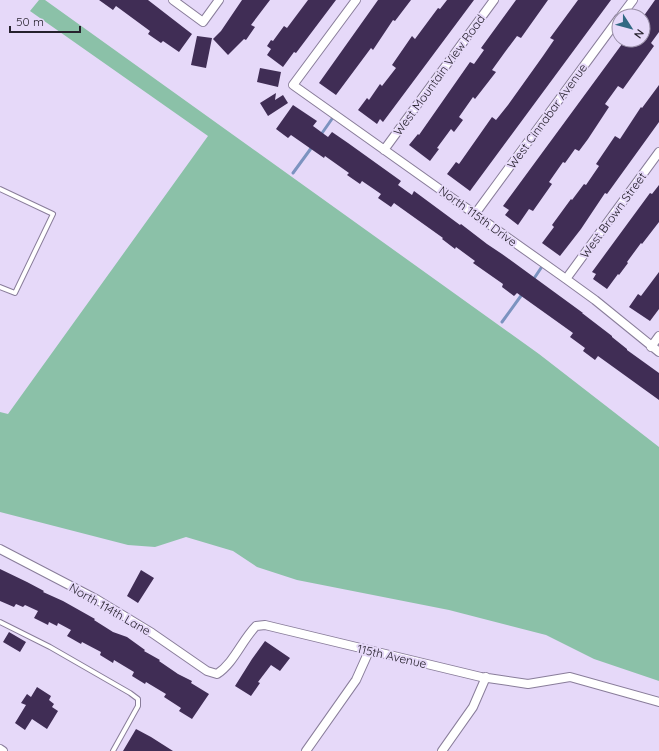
<svg xmlns="http://www.w3.org/2000/svg" width="659" height="751" font-family="Quicksand,sans-serif">
	<rect width="100%" height="100%" fill="#e6d9f9"/>
	<!-- green -->
	<path fill="#8bc1a8" d="M 39,0 L 45,0 L 539,354 L 659,447 L 659,681 L 594,659 L 546,635 L 449,610 L 297,580 L 257,567 L 233,551 L 186,537 L 155,547 L 128,545 L 0,512 L 0,412 L 8,414 L 208,136 L 30,11 Z"/>
	<g fill="none" stroke-linecap="round" stroke-linejoin="round">
		<!-- stream -->
		<path stroke="#7c93c0" stroke-width="3" d="M 320,136 L 334,116
			M 293,173 L 312,147
			M 533,280 L 543,265
			M 502,322 L 523,293"/>
	</g>
	<!-- building -->
	<path fill="#402d55" d="M 99,0 L 148,0 L 192,34 L 179,52 L 163,41 L 161,43 L 148,34 L 150,31 L 116,6 L 113,10 Z
		M 242,0 L 270,0 L 251,25 L 255,27 L 246,40 L 244,39 L 228,55 L 213,39 L 221,31 Z
		M 308,0 L 336,0 L 296,53 L 294,52 L 283,67 L 267,55 L 271,49 L 267,46 L 271,40 L 273,41 L 284,26 L 287,28 Z
		M 378,0 L 411,0 L 395,21 L 393,20 L 373,50 L 371,48 L 336,95 L 319,83 Z
		M 447,0 L 474,0 L 383,122 L 380,119 L 377,124 L 358,110 L 367,98 L 369,100 L 380,84 L 382,86 L 396,68 L 392,65 L 412,36 L 415,39 L 438,8 L 440,9 Z
		M 516,0 L 548,0 L 521,38 L 517,36 L 505,52 L 492,70 L 496,72 L 475,99 L 473,97 L 459,117 L 463,120 L 454,132 L 451,129 L 437,148 L 439,149 L 430,161 L 409,145 L 418,134 L 419,135 L 470,62 L 474,64 L 484,50 L 481,48 Z
		M 578,0 L 611,0 L 470,191 L 447,174 L 456,162 L 459,164 L 492,117 L 496,120 L 508,105 L 543,56 L 554,40 L 550,38 Z
		M 655,0 L 659,0 L 659,32 L 651,43 L 654,46 L 623,89 L 618,86 L 605,104 L 609,107 L 588,139 L 579,151 L 575,149 L 565,163 L 563,162 L 549,182 L 552,184 L 533,211 L 529,209 L 518,225 L 505,215 L 509,210 L 503,206 L 625,40 L 643,40 L 643,17 Z
		M 197,36 L 212,38 L 206,68 L 191,65 Z
		M 260,68 L 281,72 L 278,87 L 257,82 Z
		M 659,85 L 659,122 L 607,194 L 605,193 L 581,229 L 560,256 L 542,243 L 554,227 L 552,225 L 571,199 L 572,200 L 584,184 L 586,185 L 599,166 L 596,164 L 615,136 L 620,139 L 641,107 L 642,108 Z
		M 276,93 L 275,100 L 283,95 L 288,103 L 268,116 L 260,103 Z
		M 293,105 L 317,121 L 313,126 L 328,137 L 332,132 L 348,143 L 401,181 L 398,185 L 412,195 L 414,191 L 460,225 L 461,224 L 487,244 L 502,254 L 583,313 L 582,313 L 612,336 L 612,337 L 627,349 L 627,350 L 659,373 L 659,400 L 598,356 L 595,360 L 583,351 L 585,348 L 570,337 L 573,333 L 517,293 L 514,296 L 502,287 L 503,284 L 473,263 L 475,261 L 456,247 L 455,249 L 442,239 L 443,238 L 394,203 L 391,207 L 378,198 L 381,194 L 362,181 L 360,184 L 347,175 L 349,173 L 325,156 L 324,158 L 291,135 L 288,138 L 276,129 Z
		M 659,185 L 659,222 L 642,244 L 641,243 L 627,262 L 628,263 L 619,275 L 618,274 L 607,289 L 593,279 L 596,274 L 592,272 L 650,193 L 652,194 Z
		M 659,272 L 659,309 L 650,321 L 629,307 L 638,294 L 641,296 Z
		M 0,569 L 27,582 L 44,591 L 43,592 L 63,601 L 95,619 L 94,620 L 113,632 L 127,637 L 145,650 L 144,651 L 160,660 L 159,661 L 178,674 L 192,681 L 191,683 L 209,694 L 192,719 L 179,711 L 181,708 L 164,697 L 166,694 L 146,682 L 145,684 L 132,676 L 134,672 L 114,660 L 113,663 L 100,655 L 101,652 L 82,642 L 81,644 L 67,636 L 71,630 L 58,623 L 57,626 L 49,622 L 48,625 L 34,618 L 38,611 L 25,605 L 23,607 L 16,604 L 14,607 L 0,601 Z
		M 141,570 L 154,578 L 138,603 L 127,596 Z
		M 9,632 L 26,642 L 20,652 L 3,642 Z
		M 265,641 L 290,658 L 280,671 L 271,665 L 258,682 L 260,683 L 251,696 L 235,686 L 252,659 Z
		M 37,687 L 51,696 L 49,700 L 54,704 L 52,707 L 58,711 L 47,729 L 32,719 L 25,730 L 15,723 L 26,705 L 21,703 L 27,694 L 31,697 Z
		M 136,729 L 151,737 L 173,751 L 123,751 Z"/>
	<g fill="none" stroke-linecap="round" stroke-linejoin="round">
		<!-- lane casing -->
		<g stroke="#897d9a" stroke-width="6">
			<path id="lane" d="M 0,189 L 53,214 L 15,293 L 0,287
				M 0,622 L 50,647 L 130,693 L 138,699 L 138,706 L 113,751"/>
		</g>
		<!-- street casing -->
		<g stroke="#897d9a" stroke-width="10">
			<path id="street" d="M 173,0 L 203,22 L 219,0
				M 356,0 L 293,85 L 566,279 L 595,300 L 659,352
				M 621,16 L 633,0
				M 384,150 L 494,0
				M 475,214 L 619,18
				M 566,279 L 659,152
				M 651,347 L 659,336
				M 0,549 L 96,599 L 152,633 L 207,671 L 217,674 C 234,663 242,640 256,626 L 265,625 L 481,677 L 528,684 L 570,677 L 659,702
				M 0,749 L 3,751
				M 306,751 L 356,680 L 369,651
				M 442,751 L 473,707 L 486,677"/>
		</g>
		<!-- lane -->
		<use href="#lane" stroke="#fff" stroke-width="4"/>
		<!-- street -->
		<use href="#street" stroke="#fff" stroke-width="8"/>
	</g>
	<g text-anchor="middle" dominant-baseline="central" stroke-width="4" stroke-linejoin="round" paint-order="stroke">
		<!-- street labels -->
		<g font-size="12" fill="#26212d" stroke="#e6d9f9">
			<text transform="translate(439 75) rotate(-54)">West Mountain View Road</text>
			<text transform="translate(547 116) rotate(-54)">West Cinnabar Avenue</text>
			<text transform="translate(613 215) rotate(-54)">West Brown Street</text>
			<text transform="translate(478 216) rotate(36)">North 115th Drive</text>
			<text transform="translate(110 609) rotate(30)">North 114th Lane</text>
			<text transform="translate(392 656) rotate(13)">115th Avenue</text>
		</g>
	</g>
	<!-- north arrow -->
	<g transform="translate(631 28) rotate(126)"><circle r="19" fill="#e6d9f9" stroke="#998fa7"/>
	<path d="M0-3L7 15L0 10L-7 15Z" fill="#316983"/>
	<text y="-6" font-size="11" font-weight="bold" text-anchor="middle" fill="#26212d">N</text>
	</g>
	<!-- scale -->
	<path d="M10 26v6h70v-6" fill="none" stroke="#26212d" stroke-width="2"/>
	<text x="16" y="26" font-size="12" fill="#26212d" stroke="#e6d9f9" stroke-width="3" paint-order="stroke">50 m</text>
</svg>
